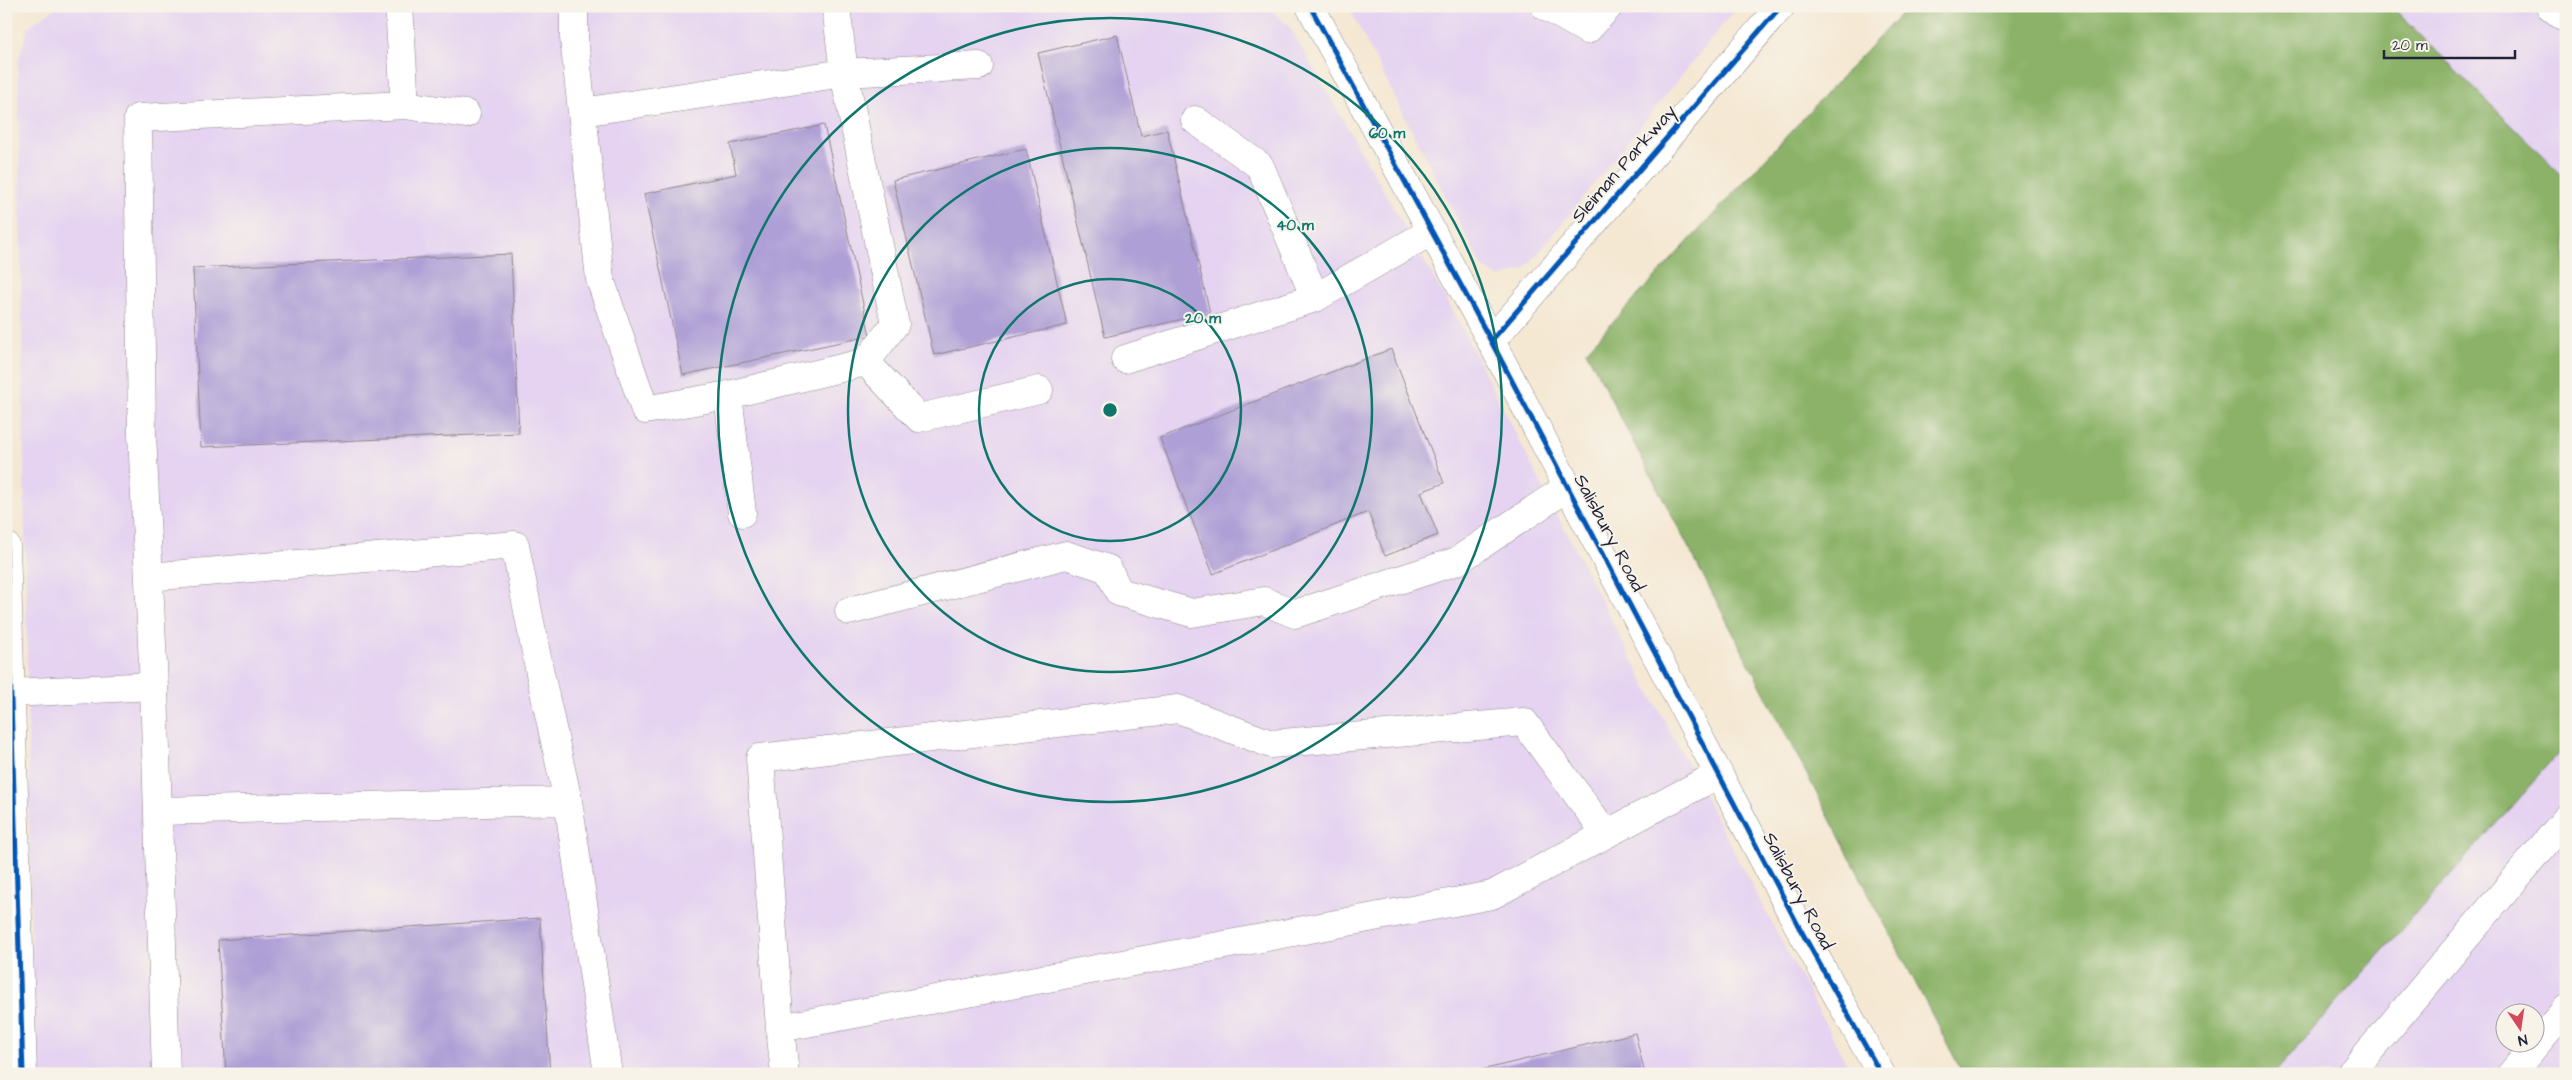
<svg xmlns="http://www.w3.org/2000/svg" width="2572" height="1080" font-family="'Architects Daughter',sans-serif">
	<rect width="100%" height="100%" fill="#f7f3e8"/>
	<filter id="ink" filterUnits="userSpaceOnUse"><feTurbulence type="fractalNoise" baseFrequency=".02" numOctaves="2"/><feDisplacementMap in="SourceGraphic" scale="10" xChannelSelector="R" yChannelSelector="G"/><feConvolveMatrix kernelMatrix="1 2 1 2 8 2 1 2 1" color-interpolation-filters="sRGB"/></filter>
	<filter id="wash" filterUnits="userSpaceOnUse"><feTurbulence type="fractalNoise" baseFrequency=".0096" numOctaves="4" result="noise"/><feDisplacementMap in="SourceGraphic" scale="20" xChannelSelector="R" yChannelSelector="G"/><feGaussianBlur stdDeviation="1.12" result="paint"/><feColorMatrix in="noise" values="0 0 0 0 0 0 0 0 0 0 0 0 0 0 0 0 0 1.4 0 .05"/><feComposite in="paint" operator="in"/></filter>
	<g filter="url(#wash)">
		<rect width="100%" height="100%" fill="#f5e8d3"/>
		<!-- built -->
		<path fill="#e5d3f1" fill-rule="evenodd" d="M 58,6 L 1266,6 L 1289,26 L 1455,315 L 1610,618 L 1852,1074 L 33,1074 L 18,64 L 28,27 Z
			M 1348,6 L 1738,6 L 1525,269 L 1500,278 L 1482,267 Z
			M 2391,6 L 2566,6 L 2566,179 Z
			M 2566,745 L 2566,1074 L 2273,1074 ZM 2504,1012 L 2534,1012 L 2534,1042 L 2504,1042 Z"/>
		<!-- forest -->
		<path fill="#8bb268" stroke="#566a52" d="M 1908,6 L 2391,6 L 2566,179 L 2566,745 L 2273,1074 L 1963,1074 L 1586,351 Z"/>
		<g id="blocks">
			<!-- building -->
			<path fill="#ae9fd6" d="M 1117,35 L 1141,136 L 1167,130 L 1210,313 L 1105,337 L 1038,53 Z
				M 824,125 L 870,336 L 683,375 L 644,194 L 736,174 L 730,144 Z
				M 1026,149 L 1067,325 L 934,355 L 893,180 Z
				M 511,254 L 519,433 L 201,447 L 193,268 Z
				M 1391,349 L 1444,483 L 1421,492 L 1438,535 L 1385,556 L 1368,512 L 1213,574 L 1160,438 Z
				M 540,918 L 550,1074 L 226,1074 L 218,940 Z
				M 1635,1033 L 1645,1074 L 1469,1074 L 1469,1073 Z
				M 1225,1070 L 1226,1074 L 1212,1074 L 1212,1073 Z"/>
		</g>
	</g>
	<g filter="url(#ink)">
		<use href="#blocks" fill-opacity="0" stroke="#8c8587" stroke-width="1"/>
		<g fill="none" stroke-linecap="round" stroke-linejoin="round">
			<!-- minor casing -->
			<g stroke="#8c8587" stroke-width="29">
				<path id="minor" d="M 574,6 L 574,38 L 600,279 L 645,410 L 728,395 L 742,513
					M 836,6 L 844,73 L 895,324 L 866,362 L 919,418 L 1039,390
					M 1310,6 L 1491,341 L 1799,927 L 1881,1074
					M 1545,6 L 1587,30 L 1609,6
					M 2550,6 L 2566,19
					M 405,105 L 466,114
					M 582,112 L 844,73 L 979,66
					M 1195,120 L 1260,166 L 1315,298
					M 1491,341 L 1781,6
					M 1125,359 L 1315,298 L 1432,231
					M 728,395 L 866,362
					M 6,546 L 23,1074
					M 149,577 L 515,545 L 540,673 L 568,801
					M 849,611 L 1066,555 L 1108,569 L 1119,592 L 1192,613 L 1264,601 L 1295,614 L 1457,561 L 1568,487
					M 154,686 L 142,434 L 138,118 L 405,105 L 399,6
					M 11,693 L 154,686 L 166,1074
					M 158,811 L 568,801 L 608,1074
					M 780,1028 L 760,758 L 1178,709 L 1271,744 L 1524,722 L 1606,834
					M 785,1074 L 780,1028 L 1492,895 L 1719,774
					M 2350,1074 L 2566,819
					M 2511,1074 L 2566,1009"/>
			</g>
			<!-- minor -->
			<use href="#minor" stroke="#fff" stroke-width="28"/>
			<!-- cycleway casing -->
			<g stroke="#f7f3e8" stroke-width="8">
				<path id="cycleway" d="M 1310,6 L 1491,341 L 1799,927 L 1881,1074
					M 1491,341 L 1781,6
					M 6,546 L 23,1074"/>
			</g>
			<!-- cycleway -->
			<use href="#cycleway" stroke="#0057b8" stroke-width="5"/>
		</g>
	</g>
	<!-- distance rings -->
	<g fill="none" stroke="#0f766e" stroke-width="2.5">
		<circle cx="1110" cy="410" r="131"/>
		<circle cx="1110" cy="410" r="262"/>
		<circle cx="1110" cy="410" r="392"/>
	</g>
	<g text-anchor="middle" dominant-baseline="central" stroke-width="4" stroke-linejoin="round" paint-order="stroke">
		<!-- street labels -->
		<g font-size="19" fill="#22223b" stroke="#f7f3e8">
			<text transform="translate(1624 164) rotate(-49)">Sleiman Parkway</text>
			<text transform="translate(1609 533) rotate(62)">Salisbury Road</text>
			<text transform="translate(1798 891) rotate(62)">Salisbury Road</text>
		</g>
	</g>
	<circle cx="1110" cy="410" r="8" fill="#0f766e" stroke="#f7f3e8" stroke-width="2.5"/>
	<g font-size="15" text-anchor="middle" font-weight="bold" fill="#0f766e" stroke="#f7f3e8" stroke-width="4" stroke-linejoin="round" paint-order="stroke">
		<text x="1387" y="138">60 m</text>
		<text x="1295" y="230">40 m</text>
		<text x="1203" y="323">20 m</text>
	</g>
	<!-- margin -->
	<rect width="2572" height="1080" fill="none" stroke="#f7f3e8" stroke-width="25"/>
	<!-- north arrow -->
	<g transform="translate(2520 1028) rotate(167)"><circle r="24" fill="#f7f3e8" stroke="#a29fa3"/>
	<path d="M0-4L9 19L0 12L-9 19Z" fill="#d1495b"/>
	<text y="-8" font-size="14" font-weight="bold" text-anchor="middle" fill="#22223b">N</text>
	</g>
	<!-- scale -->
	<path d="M2384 50v8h131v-8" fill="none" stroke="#22223b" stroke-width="2.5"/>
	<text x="2392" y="50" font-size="15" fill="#22223b" stroke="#f7f3e8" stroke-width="4" paint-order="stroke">20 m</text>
</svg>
